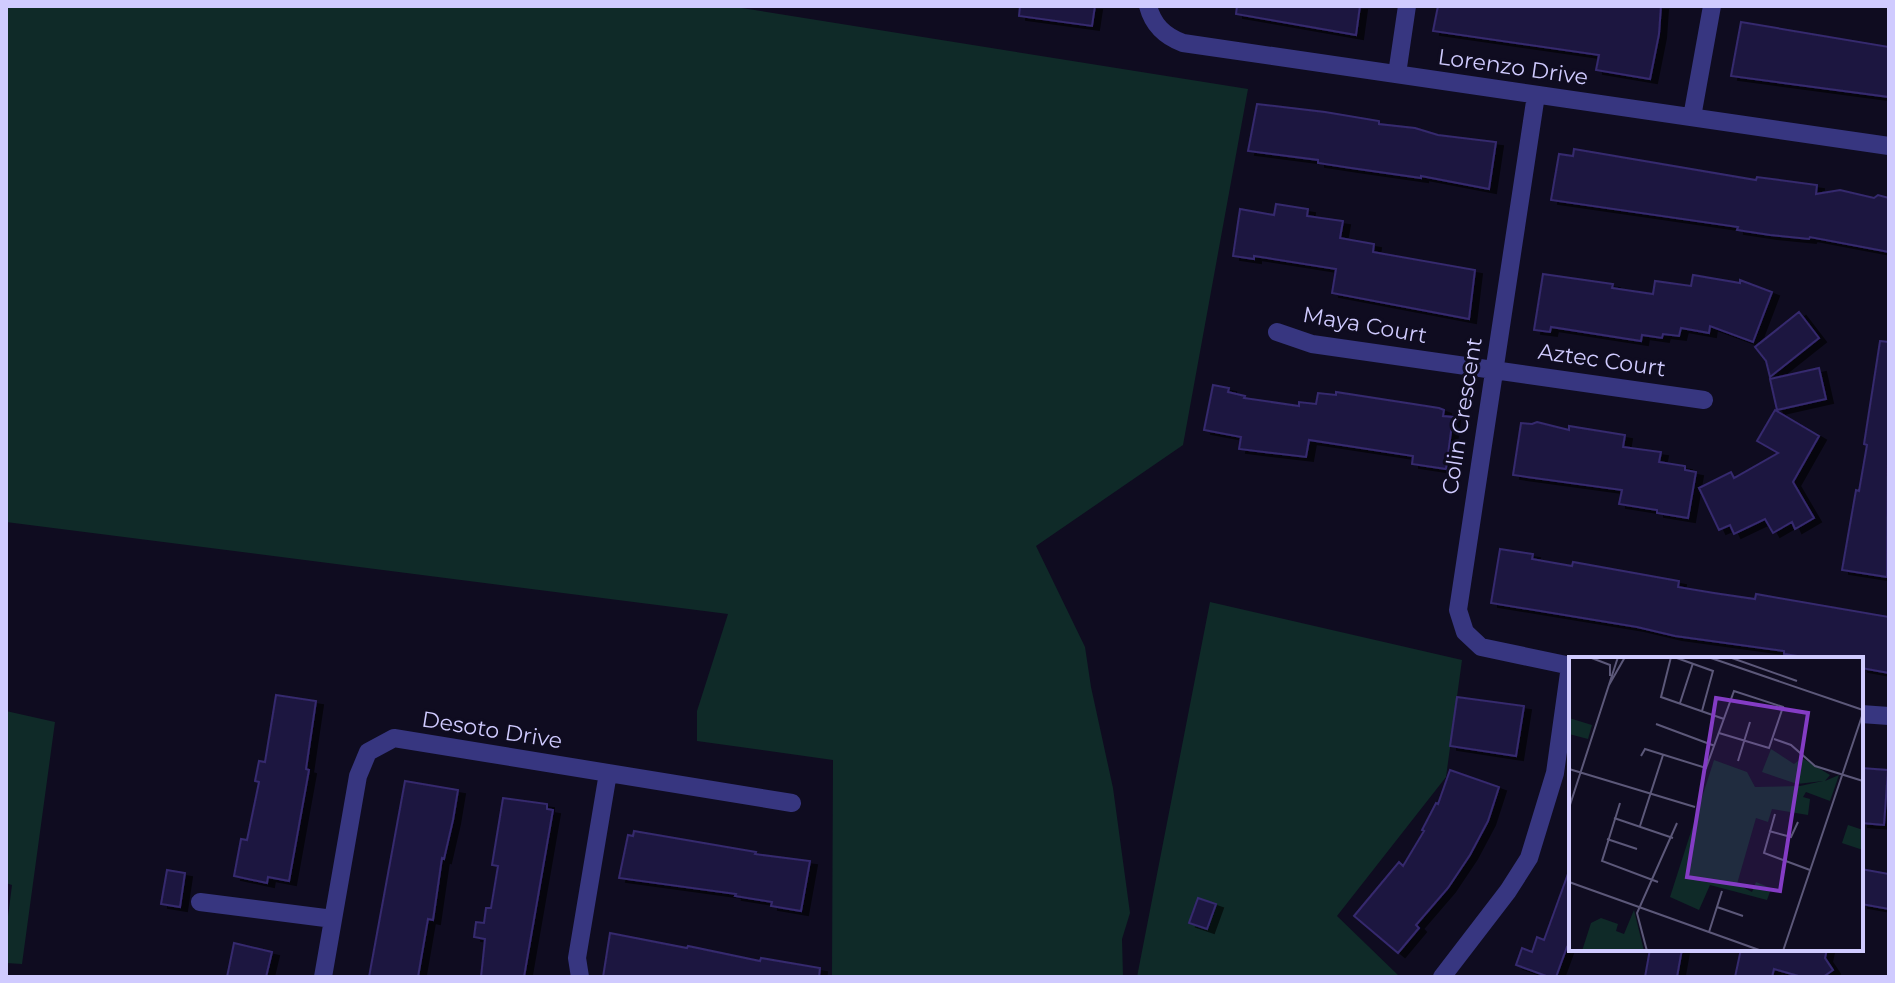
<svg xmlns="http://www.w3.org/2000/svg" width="1895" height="983" font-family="Montserrat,sans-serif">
	<defs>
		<filter id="shadow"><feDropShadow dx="7" dy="4" stdDeviation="0" flood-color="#0009"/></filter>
	</defs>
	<rect width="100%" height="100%" fill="#0f0c20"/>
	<!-- green -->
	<path fill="#0f2a28" d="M 6,6 L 729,6 L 1248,89 L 1183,445 L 1036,546 L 1085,647 L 1091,687 L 1113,788 L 1130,913 L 1122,939 L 1123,977 L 832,977 L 833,760 L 697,741 L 697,711 L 728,614 L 6,522 Z
		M 1210,602 L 1462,660 L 1446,777 L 1337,916 L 1400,977 L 1137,977 Z
		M 6,711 L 55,722 L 22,964 L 6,963 L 6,932 L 12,885 L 6,883 Z"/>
	<!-- building -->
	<path fill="#1f1841" stroke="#35296e" stroke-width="2" filter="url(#shadow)" d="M 1020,6 L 1095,6 L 1092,26 L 1019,16 Z
		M 1237,6 L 1360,6 L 1356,35 L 1236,14 Z
		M 1438,6 L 1661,6 L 1659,34 L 1650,79 L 1596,70 L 1599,55 L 1433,31 Z
		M 1741,22 L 1889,47 L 1889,97 L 1731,76 Z
		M 1257,104 L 1325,112 L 1379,121 L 1379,124 L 1415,128 L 1438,135 L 1496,142 L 1489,189 L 1421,176 L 1421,178 L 1351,168 L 1318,163 L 1318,160 L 1248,151 Z
		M 1574,149 L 1756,180 L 1757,177 L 1817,185 L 1816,194 L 1840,190 L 1874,198 L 1878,195 L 1889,198 L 1889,252 L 1810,237 L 1809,239 L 1770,235 L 1737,230 L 1738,227 L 1551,200 L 1559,154 L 1573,156 Z
		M 1276,204 L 1308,209 L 1307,216 L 1343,221 L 1340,238 L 1374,244 L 1373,252 L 1475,270 L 1469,319 L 1332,293 L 1336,269 L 1254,256 L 1254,259 L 1233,256 L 1240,209 L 1274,215 Z
		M 1543,274 L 1613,284 L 1612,288 L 1653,294 L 1655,281 L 1691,286 L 1693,275 L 1740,283 L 1740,280 L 1772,292 L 1753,342 L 1710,326 L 1709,333 L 1681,328 L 1679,336 L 1663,334 L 1662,338 L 1642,335 L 1641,341 L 1551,327 L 1550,332 L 1534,330 Z
		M 1799,312 L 1819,338 L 1770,377 L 1766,361 L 1755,347 Z
		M 1880,341 L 1889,342 L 1887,577 L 1842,570 L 1856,490 L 1859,491 L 1867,445 L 1864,444 Z
		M 1819,368 L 1826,399 L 1777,410 L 1770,379 Z
		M 1213,385 L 1229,388 L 1228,392 L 1245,396 L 1244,398 L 1299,406 L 1299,402 L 1316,404 L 1318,393 L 1336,395 L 1336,392 L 1439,408 L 1444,410 L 1443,416 L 1453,417 L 1446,469 L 1412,464 L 1413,456 L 1309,440 L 1306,457 L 1239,449 L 1241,437 L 1204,430 Z
		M 1775,410 L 1819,436 L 1793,482 L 1814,518 L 1795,529 L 1792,522 L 1773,533 L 1765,519 L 1734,534 L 1730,525 L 1719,530 L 1699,488 L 1731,472 L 1734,478 L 1778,453 L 1757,441 Z
		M 1537,422 L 1569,430 L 1569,426 L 1625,435 L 1623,447 L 1661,452 L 1659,462 L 1685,466 L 1685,470 L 1696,472 L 1688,518 L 1657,513 L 1657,510 L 1619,504 L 1622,490 L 1513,475 L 1521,423 L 1532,424 Z
		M 1500,549 L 1533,554 L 1532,559 L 1572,566 L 1573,562 L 1679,581 L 1678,587 L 1714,593 L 1755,599 L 1756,594 L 1889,617 L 1889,673 L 1861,668 L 1861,659 L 1817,659 L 1784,654 L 1784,651 L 1675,636 L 1637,627 L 1491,603 Z
		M 276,695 L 316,701 L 306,769 L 309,770 L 289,881 L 268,877 L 267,883 L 234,876 L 241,839 L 247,840 L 259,782 L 255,781 L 259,761 L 265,762 Z
		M 1457,697 L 1524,706 L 1516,756 L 1450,746 Z
		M 1861,768 L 1888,770 L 1884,825 L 1861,823 Z
		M 1450,770 L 1499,787 L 1488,821 L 1470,855 L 1448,888 L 1416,925 L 1419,928 L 1398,953 L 1354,916 L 1399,862 L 1403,866 L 1424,831 L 1422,830 L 1436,803 L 1438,804 Z
		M 405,781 L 458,790 L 453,820 L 444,859 L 442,858 L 433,920 L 428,919 L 418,977 L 369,977 Z
		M 503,798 L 547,804 L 547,809 L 553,810 L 524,977 L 481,977 L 485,939 L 474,937 L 476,922 L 484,923 L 486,908 L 491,908 L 498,866 L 492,865 Z
		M 634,831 L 756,852 L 755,854 L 810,861 L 801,911 L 771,906 L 772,902 L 735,896 L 736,894 L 619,878 L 628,835 L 633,836 Z
		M 1861,869 L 1889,874 L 1889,909 L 1861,904 Z
		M 167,870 L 185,873 L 180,907 L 161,904 Z
		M 1569,871 L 1571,948 L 1567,947 L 1556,977 L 1549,977 L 1516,965 L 1522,948 L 1532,952 L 1537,937 L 1544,940 Z
		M 1198,898 L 1216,904 L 1207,929 L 1189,923 Z
		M 610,933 L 687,948 L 688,946 L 760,961 L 761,958 L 820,968 L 819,977 L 603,977 Z
		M 234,943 L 272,952 L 266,977 L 227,977 Z
		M 1650,949 L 1682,949 L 1677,977 L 1645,977 Z
		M 1741,949 L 1827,949 L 1825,958 L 1833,970 L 1823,977 L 1802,977 L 1774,969 L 1772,977 L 1735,977 Z"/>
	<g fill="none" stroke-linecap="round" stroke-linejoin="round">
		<!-- street -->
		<path stroke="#373680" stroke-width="18" d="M 1148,6 C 1153,25 1164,36 1183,43 L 1889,146
			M 1397,74 L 1407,6
			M 1536,95 L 1458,610 L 1465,632 L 1481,647 L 1571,666
			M 1692,117 L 1712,6
			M 1277,332 L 1312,344 L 1704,400
			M 1861,714 L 1889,716
			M 200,902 L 333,919
			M 323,977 L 358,776 L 368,752 L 394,738 L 792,803
			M 580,977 L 577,958 L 608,773
			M 1442,977 L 1508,891 L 1529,858 L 1555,773 L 1570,666"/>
	</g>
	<g text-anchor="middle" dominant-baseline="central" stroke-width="6" stroke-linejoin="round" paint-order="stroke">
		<!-- street labels -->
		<g font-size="22" fill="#d0cbff" stroke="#0f0c20">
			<text transform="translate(1513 67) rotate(8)">Lorenzo Drive</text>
			<text transform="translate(1365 325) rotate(10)">Maya Court</text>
			<text transform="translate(1602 360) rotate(8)">Aztec Court</text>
			<text transform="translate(1462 416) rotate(-81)">Colin Crescent</text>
			<text transform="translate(492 730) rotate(9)">Desoto Drive</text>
		</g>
	</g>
	<!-- overview -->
	<g transform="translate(1569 657)">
		<rect width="294" height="294" fill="#0f0c20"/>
		<path d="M 0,61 L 23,68 L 19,82 L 0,77 ZM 202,92 L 225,107 L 233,101 L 261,118 L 256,124 L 270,118 L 261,144 L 237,135 L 234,140 L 241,142 L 239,158 L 203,152 L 199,165 L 187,161 L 168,227 L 183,235 L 187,225 L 209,234 L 202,232 L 198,243 L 141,228 L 130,253 L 101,240 L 145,103 L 178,115 L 186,130 L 231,129 L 254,124 L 228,127 L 193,115 ZM 279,168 L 294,173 L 294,193 L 273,186 ZM 65,253 L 75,294 L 13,294 L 22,266 L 32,261 L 49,267 L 47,274 L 55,277 Z" fill="#0f2a28"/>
		<path fill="none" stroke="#5c5879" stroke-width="2" d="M 20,0 L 41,8 L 41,19M 102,0 L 92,40 L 155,62M 105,0 L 144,14 L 133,54M 139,0 L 294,53M 160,0 L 228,24M 40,28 L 56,0M 111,46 L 124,6M 87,67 L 146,89M 205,82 L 222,88 L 246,109 L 294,124M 72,99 L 76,92 L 137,111 L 165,34 L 214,50 L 200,91 L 150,76M 169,104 L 181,65M 0,112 L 126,150M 51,146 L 33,204 L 89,225M 0,151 L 49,0M 206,157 L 195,196 L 241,213M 45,161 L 104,181M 71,169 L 94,98M 200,174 L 222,180 L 229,165M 38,182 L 68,192M 0,225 L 193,294M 148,250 L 174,259M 140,275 L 153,234M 78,294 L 68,256 L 108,166M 214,294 L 294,56"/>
		<path fill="#843cc5" fill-opacity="0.15" stroke="#843cc5" stroke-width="4" d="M 147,41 L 239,56 L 211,234 L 118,220 Z"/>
		<rect width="294" height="294" fill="none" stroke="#d0cbff" stroke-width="4"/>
	</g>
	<!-- border -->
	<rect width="1895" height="983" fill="none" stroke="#d0cbff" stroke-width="16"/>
</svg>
